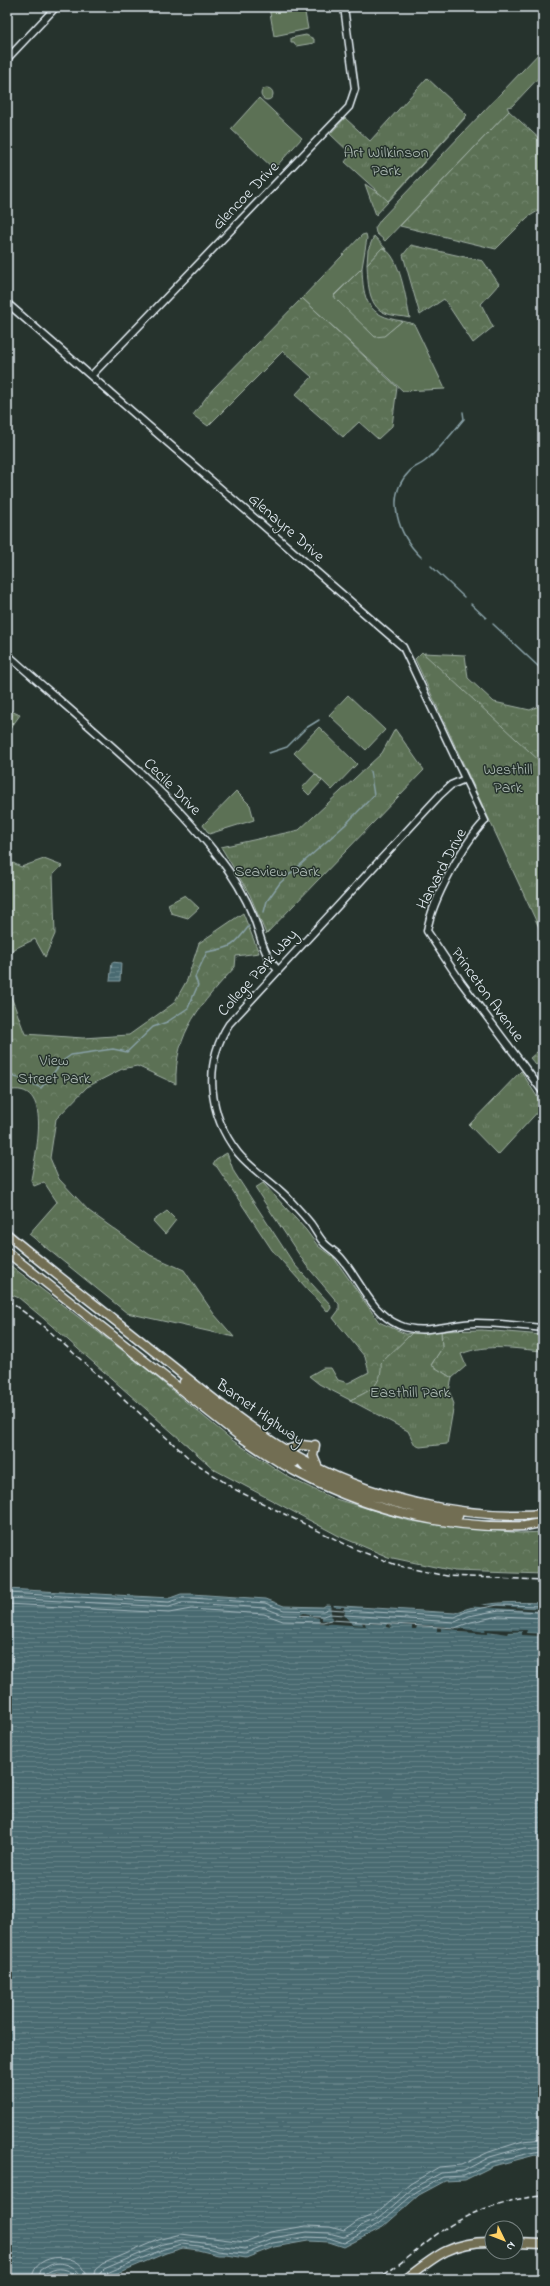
<svg xmlns="http://www.w3.org/2000/svg" width="550" height="2286" font-family="'Indie Flower',sans-serif">
	<defs>
		<pattern id="forest-crowns" width="20" height="18" patternUnits="userSpaceOnUse"><rect width="20" height="18" fill="#5b7155"/><path d="M2 6a3 3 0 1 1 6 0M12 15a3 3 0 1 1 6 0" fill="none" stroke="#73866e"/></pattern>
		<pattern id="park-tufts" width="24" height="20" patternUnits="userSpaceOnUse"><rect width="24" height="20" fill="#5b7155"/><path d="M3 7l-1-3M5 7V3M7 7l1-3M15 17l-1-3M17 17v-4M19 17l1-3" fill="none" stroke="#73866e"/></pattern>
		<pattern id="water-rules" width="6" height="5" patternUnits="userSpaceOnUse"><rect width="6" height="5" fill="#4a6b71"/><path d="M0 2.5h6" fill="none" stroke="#648186"/></pattern>
	</defs>
	<rect width="100%" height="100%" fill="#26332d"/>
	<filter id="ink" filterUnits="userSpaceOnUse"><feTurbulence type="fractalNoise" baseFrequency=".025" numOctaves="2"/><feDisplacementMap in="SourceGraphic" scale="8" xChannelSelector="R" yChannelSelector="G"/><feConvolveMatrix kernelMatrix="1 2 1 2 8 2 1 2 1" color-interpolation-filters="sRGB"/></filter>
	<g filter="url(#ink)">
		<!-- grass -->
		<path fill="#5b7155" stroke="#a2b1a6" d="M 269,7 L 304,7 L 308,29 L 274,36 Z
			M 543,49 L 543,73 L 512,106 L 507,107 L 509,111 L 385,241 L 376,233 L 375,228 L 381,219 Z
			M 259,98 L 302,138 L 274,169 L 231,129 Z
			M 366,234 L 367,238 L 362,268 L 334,295 L 384,336 L 402,321 L 414,324 L 445,389 L 403,391 L 302,298 L 362,235 Z
			M 374,236 L 386,249 L 382,248 L 367,264 L 368,250 Z
			M 348,695 L 385,730 L 366,750 L 329,715 Z
			M 319,727 L 357,764 L 332,790 L 294,753 Z
			M 315,774 L 322,781 L 309,795 L 302,788 Z
			M 236,791 L 250,805 L 254,820 L 209,834 L 203,825 Z
			M 167,1211 L 176,1220 L 165,1234 L 153,1221 Z"/>
		<!-- forest -->
		<path fill="url(#forest-crowns)" stroke="#a2b1a6" d="M 509,111 L 543,142 L 543,208 L 528,217 L 496,249 L 400,226 Z
			M 462,115 L 465,118 L 376,215 L 365,184 L 378,193 L 385,194 Z
			M 411,245 L 483,261 L 499,284 L 481,304 L 493,327 L 473,343 L 444,299 L 420,315 L 403,255 Z
			M 382,248 C 400,253 406,301 410,318 C 402,316 392,316 385,313 C 367,306 368,279 367,264 Z
			M 362,268 C 363,300 367,316 402,321 L 384,336 L 375,337 L 336,299 L 334,296 Z
			M 302,298 L 397,387 L 392,426 L 378,439 L 359,422 L 343,437 L 295,395 L 312,377 L 283,351 L 208,426 L 193,415 L 211,391 Z
			M 424,653 L 465,655 L 468,678 L 494,702 L 530,710 L 543,704 L 543,776 L 481,782 Z
			M 7,709 L 20,715 L 7,733 Z
			M 44,859 L 62,866 L 53,874 L 55,934 L 45,957 L 35,939 L 12,950 L 7,964 L 7,860 L 21,867 Z
			M 243,913 L 259,953 L 236,956 L 235,967 C 202,1003 174,1032 176,1084 L 137,1066 L 122,1069 L 87,1087 L 56,1119 L 50,1158 L 59,1179 L 89,1211 L 150,1255 L 184,1270 L 214,1314 L 234,1337 L 127,1313 L 29,1234 L 57,1202 L 44,1182 L 34,1186 L 31,1180 C 35,1156 55,1079 7,1091 L 7,986 L 25,1034 L 83,1038 L 129,1035 L 174,1003 L 187,980 L 199,943 Z
			M 543,1047 L 543,1059 L 536,1065 L 530,1058 Z
			M 227,1153 L 234,1172 L 294,1264 L 330,1304 L 331,1308 L 328,1312 L 272,1250 L 217,1167 L 213,1164 L 216,1159 Z
			M 263,1183 L 306,1230 L 318,1246 L 334,1258 L 379,1322 L 406,1334 L 412,1333 L 382,1363 C 383,1386 368,1392 350,1400 L 319,1384 L 309,1376 L 323,1368 L 331,1368 L 338,1380 L 348,1383 L 369,1372 L 365,1357 L 333,1318 L 339,1310 L 339,1304 L 306,1265 L 255,1188 Z
			M 7,1263 L 143,1366 L 232,1440 L 290,1478 L 332,1498 L 410,1521 L 520,1533 L 543,1532 L 543,1574 L 454,1571 L 388,1557 L 339,1536 L 215,1470 L 43,1318 L 19,1298 L 7,1293 Z
			M 482,1330 L 543,1335 L 543,1351 C 515,1349 488,1343 461,1354 L 466,1366 L 452,1378 L 431,1365 L 442,1348 L 441,1331 Z"/>
		<!-- park -->
		<path fill="url(#park-tufts)" stroke="#a2b1a6" d="M 306,35 L 314,39 L 314,43 L 296,46 L 294,42 L 291,42 L 291,38 Z
			M 427,78 L 467,115 L 388,201 L 345,162 L 351,154 L 330,134 L 345,118 L 370,141 Z
			M261 94a6 6 0 1 1 12 0a6 6 0 1 1-12 0Z
			M 422,652 L 543,764 L 543,936 L 415,659 Z
			M 395,729 L 424,770 L 266,934 L 250,895 L 221,847 L 299,830 L 382,753 Z
			M 185,895 L 199,908 L 188,918 L 171,913 L 168,904 Z
			M 521,1071 L 543,1106 L 498,1155 L 469,1125 Z
			M 441,1331 L 442,1348 L 431,1365 L 452,1378 L 449,1391 L 454,1404 L 447,1444 L 420,1447 L 415,1445 L 408,1431 L 350,1400 C 368,1392 383,1386 381,1363 L 412,1333 Z"/>
		<!-- water -->
		<path fill="url(#water-rules)" stroke="#89a1a7" d="M 112,962 L 121,963 L 120,981 L 110,981 Z
			M 7,1589 L 170,1598 L 181,1594 L 192,1594 L 266,1599 L 284,1606 L 323,1607 L 326,1605 L 455,1613 C 484,1601 512,1602 543,1603 L 543,2153 L 493,2166 L 465,2180 L 445,2181 L 419,2195 L 383,2227 L 344,2247 L 329,2242 L 308,2241 L 274,2247 L 246,2258 L 227,2255 L 218,2255 L 198,2250 L 183,2248 L 166,2253 L 104,2279 L 75,2279 L 64,2273 L 55,2272 L 44,2279 L 7,2279 Z"/>
		<!-- pier -->
		<path fill="#26332d" d="M 330,1603 L 333,1603 L 334,1607 L 344,1607 L 345,1616 L 352,1624 L 363,1625 L 362,1622 L 441,1626 L 486,1632 L 485,1629 L 522,1630 L 527,1630 L 526,1633 L 543,1634 L 543,1636 L 522,1635 L 522,1631 L 508,1632 L 507,1634 L 488,1631 L 488,1634 L 459,1632 L 459,1630 L 441,1628 L 441,1631 L 437,1631 L 437,1627 L 417,1626 L 416,1629 L 412,1629 L 412,1626 L 390,1624 L 391,1628 L 387,1627 L 387,1624 L 365,1623 L 366,1626 L 319,1623 L 319,1618 L 305,1615 L 301,1617 L 300,1615 L 304,1613 L 322,1617 L 322,1620 L 332,1620 Z
			M 470,1604 L 543,1609 L 543,1611 L 463,1606 Z"/>
		<g fill="none" stroke-linecap="round" stroke-linejoin="round">
			<!-- shore -->
			<path stroke="#a9bbc2" stroke-width="1" d="M 7,1593 L 169,1602 L 181,1598 L 192,1598 L 265,1603 L 284,1610 L 323,1611 L 328,1609 L 455,1617 L 467,1611 L 498,1605 L 543,1606
				M 7,1598 L 169,1607 L 182,1603 L 191,1603 L 265,1608 L 283,1615 L 323,1616 L 329,1614 L 455,1622 L 469,1616 L 499,1610 L 543,1612
				M 7,1604 L 169,1613 L 191,1609 L 264,1614 L 283,1621 L 323,1622 L 331,1620 L 455,1628 L 471,1622 L 499,1616 L 543,1618
				M 32,2279 C 33,2250 86,2250 87,2279
				M 38,2279 L 41,2270 C 45,2268 49,2265 53,2264 C 63,2261 80,2267 81,2279
				M 43,2279 L 45,2274 C 56,2267 63,2267 75,2274 L 76,2279
				M 93,2279 L 95,2270 L 102,2264 L 161,2239 L 181,2234 L 245,2242 L 270,2232 L 306,2226 L 330,2227 L 344,2231 L 358,2221 L 375,2214 L 410,2184 L 439,2167 L 461,2165 L 489,2152 L 523,2141 L 543,2139
				M 99,2279 L 100,2273 L 104,2269 L 163,2244 L 182,2240 L 245,2249 L 272,2238 L 307,2232 L 329,2233 L 344,2237 L 355,2232 L 361,2226 L 378,2219 L 413,2188 L 441,2173 L 463,2171 L 490,2157 L 525,2147 L 543,2145
				M 104,2279 L 107,2273 L 164,2249 L 182,2244 L 199,2246 L 218,2251 L 245,2254 L 273,2243 L 307,2237 L 329,2238 L 344,2243 L 380,2223 L 416,2192 L 443,2177 L 464,2176 L 492,2162 L 543,2150"/>
			<!-- stream -->
			<path stroke="#89a1a7" stroke-width="1.5" d="M 421,557 C 399,536 384,497 409,472 C 413,467 419,466 424,462 C 439,451 452,433 464,419 L 463,412
				M 431,566 L 464,597
				M 471,604 L 486,618
				M 493,624 L 540,668
				M 269,753 L 287,747 L 306,728 L 319,720
				M 264,912 L 267,901 L 280,883 L 345,825 L 374,795 L 370,771
				M 7,1072 L 11,1073 L 14,1077 L 24,1079 L 41,1088 L 64,1060 L 71,1055 L 113,1049 L 127,1052 L 153,1027 L 167,1022 L 188,1008 L 198,985 L 195,977 L 207,952 C 232,948 234,946 249,926"/>
			<!-- minor casing -->
			<g stroke="#e8f1f8" stroke-width="9">
				<path id="minor" d="M 7,59 L 56,7
					M 7,303 L 403,647 L 485,821 C 463,844 432,900 427,931 L 461,982 L 543,1092
					M 91,376 L 349,107 L 355,89 L 344,7
					M 7,654 C 79,719 157,779 217,855 C 232,874 245,895 254,918 C 261,937 263,954 277,969
					M 465,779 L 451,785 L 440,795 L 229,1024 C 203,1064 208,1115 238,1153 C 251,1169 272,1182 287,1197 C 295,1206 304,1215 311,1224 C 316,1231 319,1238 325,1244 C 330,1249 336,1252 341,1258 C 360,1280 371,1313 399,1325 C 423,1336 452,1323 477,1323 C 499,1323 521,1326 543,1328"/>
			</g>
			<!-- major casing -->
			<g stroke="#e8f1f8" stroke-width="11">
				<path id="major" d="M 7,1234 C 52,1272 100,1308 146,1345 C 195,1384 243,1425 297,1457 C 366,1497 463,1520 543,1514
					M 7,1252 L 237,1434 C 258,1449 280,1464 304,1476 C 371,1511 449,1529 525,1526 C 531,1525 537,1523 543,1523
					M 184,1382 L 241,1428 L 294,1463 L 300,1459
					M 315,1445 L 313,1456 L 318,1468
					M 287,1450 L 302,1445 L 310,1446
					M 301,1460 C 309,1485 430,1513 458,1516
					M 516,2243 L 543,2244
					M 406,2279 C 435,2256 453,2241 492,2242"/>
			</g>
			<!-- minor -->
			<use href="#minor" stroke="#26332d" stroke-width="6"/>
			<!-- major -->
			<use href="#major" stroke="#726e52" stroke-width="8"/>
			<!-- rail -->
			<path stroke="#e8f1f8" stroke-width="1.5" stroke-dasharray="6 3" stroke-linecap="butt" d="M 7,1300 L 45,1327 L 191,1460 L 236,1490 L 355,1549 L 399,1566 L 446,1576 L 543,1580
				M 376,2279 C 397,2268 414,2251 433,2237 C 465,2213 503,2199 543,2196"/>
		</g>
	</g>
	<g text-anchor="middle" dominant-baseline="central" stroke-width="3" stroke-linejoin="round" paint-order="stroke">
		<!-- park labels -->
		<g font-size="16" fill="#b0beb7" stroke="#26332d">
			<text x="386" y="153">Art Wilkinson<tspan x="386" dy="18">Park</tspan></text>
			<text x="508" y="770">Westhill<tspan x="508" dy="18">Park</tspan></text>
			<text x="277" y="872">Seaview Park</text>
			<text x="54" y="1061">View<tspan x="54" dy="18">Street Park</tspan></text>
			<text x="410" y="1393">Easthill Park</text>
		</g>
		<!-- street labels -->
		<g font-size="16" fill="#e8f1f8" stroke="#26332d">
			<text transform="translate(246 196) rotate(-46)">Glencoe Drive</text>
			<text transform="translate(286 528) rotate(41)">Glenayre Drive</text>
			<text transform="translate(172 787) rotate(45)">Cecile Drive</text>
			<text transform="translate(442 869) rotate(-62)">Harvard Drive</text>
			<text transform="translate(258 973) rotate(-48)">College Park Way</text>
			<text transform="translate(487 995) rotate(54)">Princeton Avenue</text>
			<text transform="translate(260 1413) rotate(35)">Barnet Highway</text>
		</g>
	</g>
	<!-- margin -->
	<rect width="550" height="2286" fill="none" stroke="#26332d" stroke-width="24"/>
	<rect x="12" y="12" width="526" height="2262" fill="none" stroke="#e8f1f8" stroke-width="1.5" filter="url(#ink)"/>
	<!-- north arrow -->
	<g transform="translate(504 2240) rotate(133)"><circle r="19" fill="#26332d" stroke="#747f7e"/>
	<path d="M0-3L7 15L0 10L-7 15Z" fill="#ffd166"/>
	<text y="-6" font-size="11" font-weight="bold" text-anchor="middle" fill="#e8f1f8">N</text>
	</g>
</svg>
